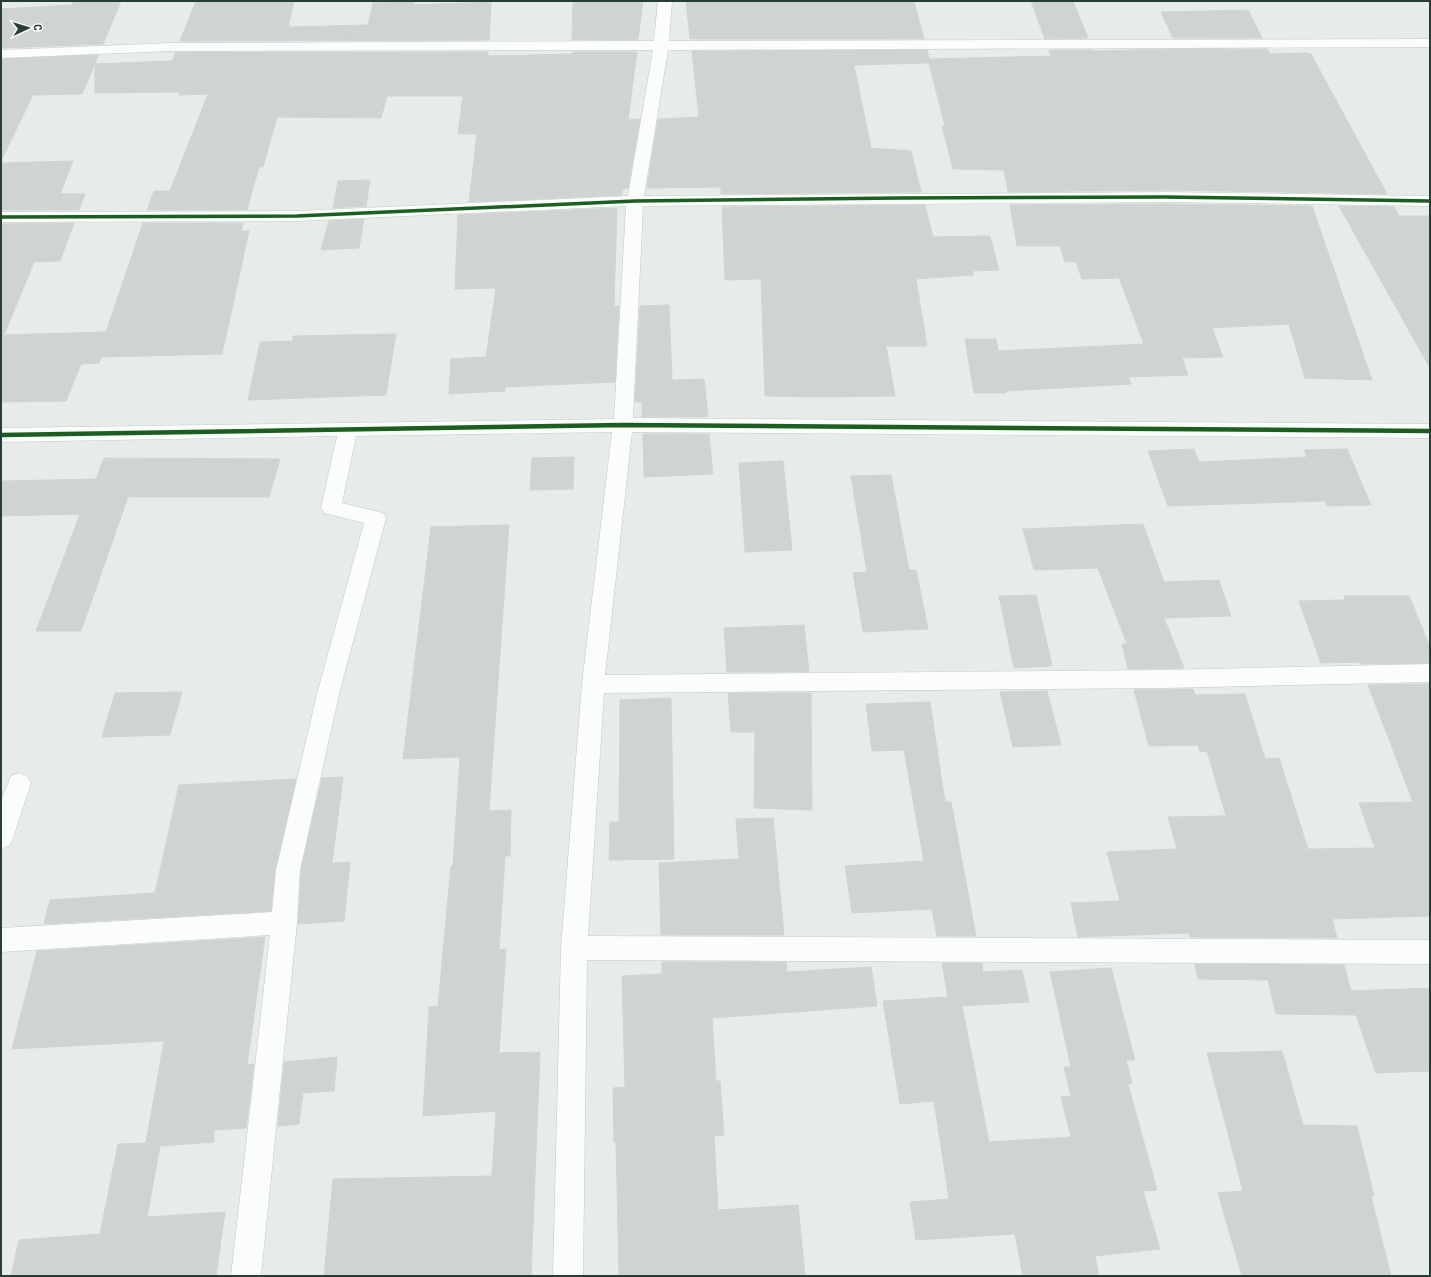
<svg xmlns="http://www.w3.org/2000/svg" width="1431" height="1277" font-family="'Roboto Condensed',sans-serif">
	<rect width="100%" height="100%" fill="#e7ece9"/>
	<!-- building -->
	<path fill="#cfd3d1" stroke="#d0d5d2" d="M 74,1 L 121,1 L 103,44 L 1,48 L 1,9 L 72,5 Z
		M 196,1 L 294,1 L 288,27 L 368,25 L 373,3 L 414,2 L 414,5 L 491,2 L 489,40 L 180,41 Z
		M 573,1 L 643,1 L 638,40 L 572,40 Z
		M 686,1 L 914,1 L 924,39 L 690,39 Z
		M 1031,1 L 1073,1 L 1088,38 L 1045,39 Z
		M 1248,10 L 1262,38 L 1173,38 L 1161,12 Z
		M 1178,49 L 1267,49 L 1270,54 L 1306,53 L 1311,54 L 1387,194 L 1165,190 L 1008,192 L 1004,170 L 953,169 L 942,126 L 945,126 L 929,63 L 854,65 L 871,148 L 911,151 L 921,192 L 721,194 L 721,187 L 647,188 L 658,119 L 699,117 L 692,51 L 927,50 L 929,59 L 1051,56 L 1049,50 L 1093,50 L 1093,51 Z
		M 176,52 L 488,52 L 488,56 L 572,54 L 572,52 L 637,52 L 628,120 L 640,119 L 628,188 L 622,189 L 622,195 L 469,202 L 477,134 L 458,134 L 463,96 L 387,96 L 381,118 L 277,117 L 263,167 L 259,167 L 247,210 L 147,210 L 154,191 L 170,191 L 208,94 L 179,95 L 180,92 L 95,93 L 95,64 L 82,94 L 33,95 L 1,161 L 1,59 L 98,55 L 95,64 L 172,61 Z
		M 73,161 L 60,194 L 85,194 L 79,210 L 1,210 L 1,163 Z
		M 370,180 L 366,206 L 333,208 L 338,181 Z
		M 1165,204 L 1312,206 L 1372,380 L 1305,378 L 1289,324 L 1212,328 L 1223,357 L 1182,358 L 1188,375 L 1128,377 L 1131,384 L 1006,391 L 1006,393 L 974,393 L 965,339 L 996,339 L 998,351 L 1144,344 L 1119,278 L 1082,279 L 1076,262 L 1065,262 L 1060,246 L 1017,246 L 1010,205 Z
		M 925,205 L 933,237 L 990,236 L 999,270 L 972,271 L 974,275 L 916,279 L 927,346 L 886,346 L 895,396 L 818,397 L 765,396 L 761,279 L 725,280 L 722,207 Z
		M 1339,206 L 1394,207 L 1399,216 L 1430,216 L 1430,368 Z
		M 617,208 L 614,306 L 619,306 L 615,382 L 505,387 L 505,391 L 449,394 L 451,359 L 486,357 L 496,288 L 455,289 L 458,215 Z
		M 364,219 L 359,248 L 321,250 L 329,221 Z
		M 74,223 L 60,261 L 34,262 L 4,335 L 106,332 L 143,223 L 243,223 L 241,231 L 249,231 L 222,354 L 101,357 L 99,363 L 81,364 L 66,401 L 1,402 L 1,224 Z
		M 669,305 L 672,380 L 704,379 L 708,417 L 642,417 L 642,402 L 635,402 L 640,306 Z
		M 396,334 L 386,395 L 248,400 L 260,342 L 293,341 L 293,336 Z
		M 643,434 L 709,434 L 713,474 L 644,477 Z
		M 1194,449 L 1199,462 L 1307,457 L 1304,450 L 1347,449 L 1371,505 L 1327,506 L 1325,501 L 1168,506 L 1148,451 Z
		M 574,457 L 573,489 L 530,490 L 532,458 Z
		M 104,458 L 280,459 L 269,497 L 128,497 L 81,631 L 36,631 L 80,514 L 1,516 L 1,481 L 96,479 Z
		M 783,461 L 792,550 L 745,552 L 739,463 Z
		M 891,475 L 909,570 L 916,570 L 928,629 L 863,632 L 853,573 L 867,572 L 851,476 Z
		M 1143,524 L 1164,582 L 1219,580 L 1231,616 L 1164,618 L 1184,668 L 1128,669 L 1122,644 L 1127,644 L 1098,568 L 1034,570 L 1023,529 Z
		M 509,525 L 489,811 L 511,810 L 510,856 L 505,856 L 499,950 L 506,949 L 499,1053 L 540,1052 L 531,1276 L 324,1276 L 333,1179 L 492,1176 L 496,1111 L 423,1116 L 429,1007 L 438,1006 L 451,866 L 453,866 L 460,757 L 403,759 L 431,527 Z
		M 1036,595 L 1052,666 L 1014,668 L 999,596 Z
		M 1344,596 L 1409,596 L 1430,647 L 1430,663 L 1360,664 L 1359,662 L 1321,663 L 1299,601 L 1345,600 Z
		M 804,625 L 809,672 L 727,672 L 724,628 Z
		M 1430,684 L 1430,916 L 1332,919 L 1337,938 L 1190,937 L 1189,933 L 1078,937 L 1071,903 L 1120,901 L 1107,852 L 1177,849 L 1168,817 L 1226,816 L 1207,751 L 1200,752 L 1198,745 L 1149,746 L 1134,690 L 1193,689 L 1195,695 L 1245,694 L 1265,759 L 1279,758 L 1308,849 L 1375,848 L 1359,803 L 1413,802 L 1368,685 Z
		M 1047,691 L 1061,745 L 1013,747 L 1000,692 Z
		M 182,692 L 170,735 L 102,737 L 115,693 Z
		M 728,693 L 811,693 L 812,810 L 754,808 L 755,732 L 731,732 Z
		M 671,698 L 674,859 L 609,860 L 610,822 L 619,822 L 620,700 Z
		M 930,702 L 945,802 L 951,802 L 976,936 L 937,936 L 932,909 L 852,913 L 845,866 L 924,861 L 904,750 L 872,751 L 866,704 Z
		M 343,777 L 332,863 L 350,862 L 344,921 L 298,924 L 301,870 L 322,778 Z
		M 296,779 L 275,870 L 271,911 L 44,924 L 50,900 L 155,893 L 179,785 Z
		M 773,818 L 784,935 L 661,935 L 659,863 L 739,859 L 736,819 Z
		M 265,937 L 247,1065 L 254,1064 L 246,1128 L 214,1130 L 214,1142 L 160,1146 L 147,1217 L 225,1212 L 216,1276 L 11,1276 L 19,1240 L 100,1234 L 118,1144 L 146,1143 L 164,1041 L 12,1049 L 37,951 Z
		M 662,962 L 786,962 L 787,972 L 871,967 L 877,1006 L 712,1018 L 716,1081 L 720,1081 L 724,1135 L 714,1136 L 718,1210 L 798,1205 L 805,1276 L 619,1276 L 616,1142 L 614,1142 L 613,1088 L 625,1087 L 622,976 L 662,974 Z
		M 942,963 L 982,963 L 983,972 L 1022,970 L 1029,1002 L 962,1006 L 989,1142 L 1071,1137 L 1061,1097 L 1071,1096 L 1064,1067 L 1071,1067 L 1050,972 L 1111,968 L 1135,1060 L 1126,1060 L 1132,1083 L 1128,1084 L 1157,1190 L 1143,1191 L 1160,1249 L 1095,1256 L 1099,1276 L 1023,1276 L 1015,1234 L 916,1240 L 910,1202 L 949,1199 L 934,1101 L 900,1104 L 883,1001 L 948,997 Z
		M 1195,964 L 1344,965 L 1351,991 L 1430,988 L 1430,1071 L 1376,1073 L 1356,1015 L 1276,1014 L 1268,980 L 1198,979 Z
		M 1282,1051 L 1303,1125 L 1357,1126 L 1374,1196 L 1371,1196 L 1391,1276 L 1242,1276 L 1218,1193 L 1243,1191 L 1207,1053 Z
		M 337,1057 L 334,1091 L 303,1093 L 299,1124 L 278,1126 L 284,1062 Z"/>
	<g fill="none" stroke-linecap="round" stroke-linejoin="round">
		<!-- minor casing -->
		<g stroke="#c4c9c6" stroke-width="1">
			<path id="minor" d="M 658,1 L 672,1 L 669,41 L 1430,39 L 1430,47 L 668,50 L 644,196 L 1165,192 L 1430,196 L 1430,206 L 1165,202 L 643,206 L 633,418 L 1430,424 L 1430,438 L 632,432 L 605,675 L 1164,670 L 1430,664 L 1430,682 L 1164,688 L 604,693 L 588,936 L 1430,940 L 1430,964 L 587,960 L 583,1276 L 553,1276 L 561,948 L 582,684 L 612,432 L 356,436 L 342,503 L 383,513 L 386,518 L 339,694 L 300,870 L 297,923 L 261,1276 L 231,1276 L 270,935 L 1,952 L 1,928 L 272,912 L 276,870 L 317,694 L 364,523 L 324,513 L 321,508 L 337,436 L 1,442 L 1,428 L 614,419 L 626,206 L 297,221 L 1,222 L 1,212 L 297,211 L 628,196 L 653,50 L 171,51 L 1,58 L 1,50 L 171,43 L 654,41 Z
				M 19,773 L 27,776 L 31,783 L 13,838 L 10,845 L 1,849 L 1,801 L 11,776 Z"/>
		</g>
		<!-- minor -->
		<use href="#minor" fill="#fbfcfc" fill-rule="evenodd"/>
		<!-- cycleway-far1 casing -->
		<g stroke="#f6faf8" stroke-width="5.5">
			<path id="cycleway-far1" d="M 1,217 L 297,216 L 635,201 L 900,198 L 1165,197 L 1430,201"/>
		</g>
		<!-- cycleway casing -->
		<g stroke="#f6faf8" stroke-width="7">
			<path id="cycleway" d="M 1,435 L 623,425 L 1430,431"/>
		</g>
		<!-- cycleway-far1 -->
		<use href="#cycleway-far1" stroke="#1b5e20" stroke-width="3.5"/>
		<!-- cycleway -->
		<use href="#cycleway" stroke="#1b5e20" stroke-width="4.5"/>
	</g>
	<!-- border -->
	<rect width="1431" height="1277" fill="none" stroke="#273d35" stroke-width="4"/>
	<!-- north arrow -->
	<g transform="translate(28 28) rotate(86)" stroke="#f6faf8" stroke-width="3" paint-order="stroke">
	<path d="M0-3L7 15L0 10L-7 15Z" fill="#273d35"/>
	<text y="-6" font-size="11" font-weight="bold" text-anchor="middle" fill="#273d35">С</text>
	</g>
</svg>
